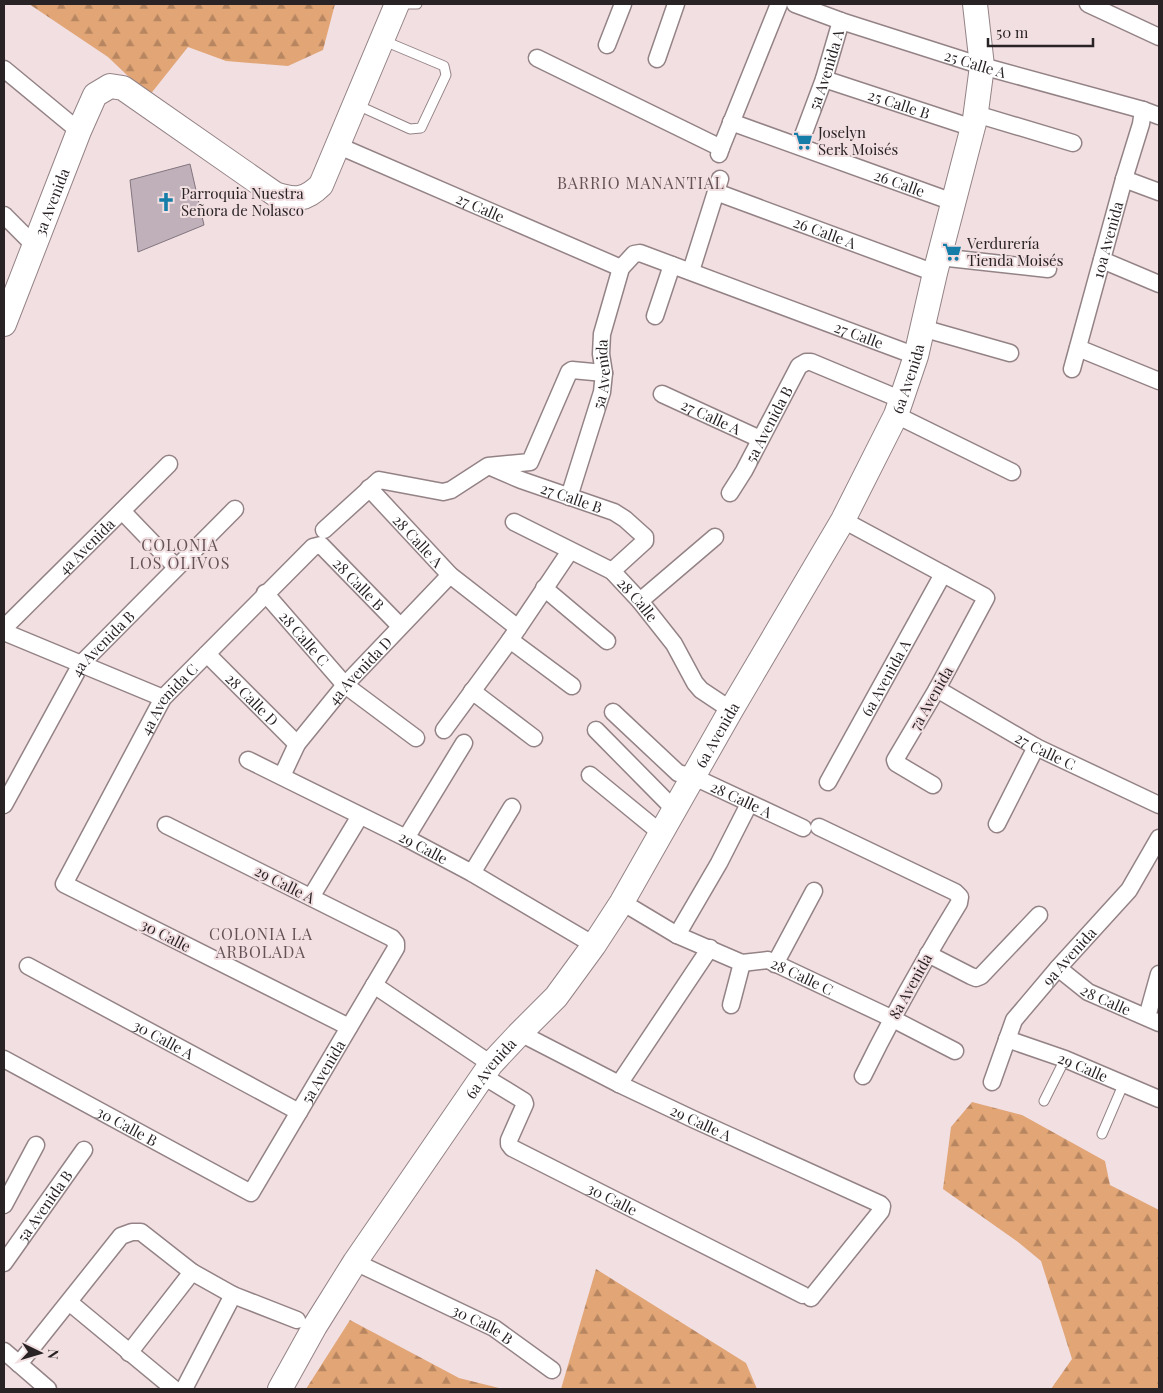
<svg xmlns="http://www.w3.org/2000/svg" width="1163" height="1393" font-family="'Playfair Display',serif">
	<defs>
		<pattern id="forest-firs" width="22" height="20" patternUnits="userSpaceOnUse" patternTransform="scale(1.25)"><rect width="22" height="20" fill="#e1a576"/><path d="M5 1l3.5 6h-7zM16 11l3.5 6h-7z" fill="#b78661"/></pattern>
	</defs>
	<rect width="100%" height="100%" fill="#f2dfe2"/>
	<!-- forest -->
	<path fill="url(#forest-firs)" d="M 29,4 L 335,4 L 323,50 L 288,66 L 226,61 L 188,47 L 149,96 L 108,57 Z
		M 972,1102 L 1022,1115 L 1105,1161 L 1110,1185 L 1159,1210 L 1159,1389 L 1051,1389 L 1072,1359 L 1041,1261 L 1018,1242 L 943,1189 L 951,1127 Z
		M 596,1269 L 746,1363 L 757,1389 L 561,1389 Z
		M 350,1320 L 459,1378 L 503,1389 L 306,1389 Z"/>
	<!-- building -->
	<path fill="#bfb0ba" stroke="#82757e" d="M 190,164 L 204,225 L 138,252 L 130,180 Z"/>
	<g fill="none" stroke-linecap="round" stroke-linejoin="round">
		<!-- lane casing -->
		<g stroke="#948386" stroke-width="11">
			<path id="lane" d="M 405,4 L 417,4
				M 357,105 L 410,129 L 421,128 L 446,75 L 444,66 L 382,40
				M 1044,1101 L 1065,1059
				M 1102,1134 L 1123,1085"/>
		</g>
		<!-- street casing -->
		<g stroke="#948386" stroke-width="19">
			<g id="street">
				<path id="s1" d="M 795,4 L 841,21 L 982,66 L 1143,110 L 1159,116"/>
				<path d="M 1088,4 L 1159,37"/>
				<path d="M 607,45 L 623,4"/>
				<path d="M 537,58 L 721,148 L 719,154"/>
				<path d="M 657,59 L 676,4"/>
				<path d="M 4,69 L 79,131"/>
				<path id="s2" d="M 824,79 L 973,128"/>
				<path d="M 976,114 L 1073,143"/>
				<path id="s3" d="M 731,122 L 953,202"/>
				<path id="s4" d="M 339,146 L 621,268"/>
				<path id="s5" d="M 799,146 L 824,79 L 841,21"/>
				<path d="M 721,148 L 779,4"/>
				<path d="M 1124,179 L 1159,192"/>
				<path id="s6" d="M 716,192 L 935,273"/>
				<path d="M 4,215 L 34,245"/>
				<path d="M 939,257 L 1048,269"/>
				<path d="M 1102,260 L 1159,284"/>
				<path d="M 691,271 L 720,179"/>
				<path d="M 655,316 L 672,265"/>
				<path d="M 922,328 L 1010,353"/>
				<path d="M 1078,348 L 1159,381"/>
				<path id="s7" d="M 1072,369 L 1124,179 L 1141,124 L 1143,110"/>
				<path id="s8" d="M 662,394 L 760,439"/>
				<path d="M 896,415 L 1012,472"/>
				<path id="s9" d="M 493,468 L 521,480 L 614,512 L 625,519 L 645,537 L 645,541 L 612,571"/>
				<path id="s10" d="M 369,488 L 450,575 L 518,628"/>
				<path id="s11" d="M 730,493 L 744,471 L 799,366 L 806,362 L 811,362 L 902,400"/>
				<path id="s12" d="M 569,497 L 602,392 L 604,373 L 601,354 L 602,334 L 621,268 L 634,254 L 640,253 L 916,356"/>
				<path d="M 122,511 L 176,567"/>
				<path d="M 843,520 L 984,596 L 986,598 L 937,689 L 895,760 L 896,763 L 933,785"/>
				<path id="s13" d="M 514,522 L 612,571 L 640,601 L 674,644 L 695,683 L 701,690 L 731,710"/>
				<path d="M 324,530 L 379,480 L 443,492 L 451,490 L 488,466 L 530,462 L 569,372 L 572,370 L 604,373"/>
				<path d="M 544,588 L 607,641"/>
				<path id="s14" d="M 265,593 L 345,685 L 416,738"/>
				<path d="M 640,601 L 715,537"/>
				<path id="s15" d="M 4,628 L 169,464"/>
				<path d="M 4,632 L 163,698"/>
				<path d="M 510,640 L 572,686"/>
				<path id="s16" d="M 207,654 L 297,744"/>
				<path id="s17" d="M 937,689 L 1036,747 L 1159,805"/>
				<path d="M 472,691 L 534,738"/>
				<path id="s18" d="M 613,712 L 678,773 L 694,777 L 803,828"/>
				<path d="M 444,730 L 510,640 L 570,551"/>
				<path d="M 596,730 L 675,810"/>
				<path id="s19" d="M 248,760 L 406,838 L 472,873 L 594,945"/>
				<path d="M 590,775 L 662,834"/>
				<path id="s20" d="M 282,776 L 297,744 L 345,685 L 450,575"/>
				<path id="s21" d="M 828,782 L 943,574"/>
				<path id="s22" d="M 4,805 L 81,664 L 235,509"/>
				<path d="M 997,824 L 1036,747"/>
				<path d="M 819,827 L 955,892 L 960,897 L 959,903 C 924,960 892,1017 863,1076"/>
				<path d="M 406,838 L 464,743"/>
				<path d="M 472,873 L 512,807"/>
				<path d="M 311,897 L 360,816"/>
				<path id="s23" d="M 622,902 L 677,935 L 742,963 L 768,960 L 891,1018 L 955,1051"/>
				<path d="M 677,935 L 719,863 L 749,804"/>
				<path d="M 928,954 L 971,976 L 976,978 L 981,976 L 1039,915"/>
				<path d="M 775,964 L 814,891"/>
				<path id="s24" d="M 28,966 L 299,1112"/>
				<path id="s25" d="M 1058,968 L 1088,992 L 1159,1023"/>
				<path d="M 374,985 L 491,1064"/>
				<path d="M 731,1005 L 742,963"/>
				<path d="M 1147,1017 L 1159,974"/>
				<path id="s26" d="M 349,1027 L 64,884 L 163,698 L 313,547 L 321,545 L 400,626"/>
				<path id="s27" d="M 520,1033 L 619,1084 L 695,1120 L 880,1204 L 882,1206 L 881,1211 L 811,1298"/>
				<path id="s28" d="M 1007,1039 L 1065,1059 L 1159,1099"/>
				<path id="s29" d="M 4,1059 L 251,1193 L 396,948 L 396,943 L 392,938 L 166,825"/>
				<path id="s30" d="M 483,1076 L 524,1101 L 525,1104 L 509,1140 L 509,1144 L 512,1148 L 803,1295"/>
				<path id="s31" d="M 992,1082 L 1014,1020 L 1058,968 L 1129,890 L 1159,838"/>
				<path d="M 619,1084 L 710,948"/>
				<path d="M 4,1205 L 36,1145"/>
				<path id="s32" d="M 355,1262 L 494,1328 L 552,1370"/>
				<path id="s33" d="M 4,1263 L 84,1150"/>
				<path d="M 69,1302 L 174,1389"/>
				<path d="M 4,1351 L 48,1389"/>
				<path d="M 129,1353 L 192,1272"/>
				<path d="M 19,1364 L 121,1236 L 132,1232 L 141,1232 L 192,1272 L 233,1295 L 297,1320"/>
				<path d="M 184,1389 L 233,1295"/>
			</g>
		</g>
		<!-- secondary casing -->
		<g stroke="#948386" stroke-width="26">
			<g id="secondary">
				<path id="s34" d="M 4,324 L 79,131 L 95,95 L 110,86 L 123,88 L 275,194 C 295,201 306,200 321,185 L 397,4"/>
				<path id="s35" d="M 280,1389 L 315,1326 L 355,1262 L 491,1064 L 520,1033 L 556,997 L 594,945 L 622,902 L 731,710 L 843,520 L 896,415 L 916,356 L 935,273 L 975,119 L 982,66 L 975,4"/>
			</g>
		</g>
		<!-- lane -->
		<use href="#lane" stroke="#fff" stroke-width="9"/>
		<!-- street -->
		<use href="#street" stroke="#fff" stroke-width="16"/>
		<!-- secondary -->
		<use href="#secondary" stroke="#fff" stroke-width="24"/>
	</g>
	<!-- icons -->
	<defs>
		<g id="supermarket-bare" transform="scale(1.5)"><path d="M-6-5.5h2.5l.6 2H6L4.5 2H-2.5L-4.4-4H-6ZM-1.5 3.2a1.3 1.3 0 1 0 .1 0ZM3 3.2a1.3 1.3 0 1 0 .1 0Z" fill="#157da7" stroke="#f2dfe2" stroke-width="2.5" paint-order="stroke"/></g>
		<g id="church-bare" transform="scale(1.5)"><path d="M-1.2-6h2.4v3.5h3.3v2.4h-3.3V6h-2.4V-.1h-3.3v-2.4h3.3Z" fill="#157da7" stroke="#f2dfe2" stroke-width="2.5" paint-order="stroke"/></g>
	</defs>
	<g fill-rule="evenodd">
		<use href="#supermarket-bare" x="803" y="141"/>
		<use href="#church-bare" x="166" y="202"/>
		<use href="#supermarket-bare" x="952" y="252"/>
	</g>
	<g text-anchor="middle" dominant-baseline="central" stroke-width="4" stroke-linejoin="round" paint-order="stroke">
		<!-- street labels -->
		<g font-size="15" fill="#2a2325" stroke="#f2dfe2">
			<text stroke="none"><textPath href="#s1" startOffset="190">25 Calle A</textPath></text>
			<text stroke="none"><textPath href="#s5" startOffset="81">5a Avenida A</textPath></text>
			<text stroke="none"><textPath href="#s2" startOffset="79">25 Calle B</textPath></text>
			<text stroke="none"><textPath href="#s3" startOffset="179">26 Calle</textPath></text>
			<text stroke="none"><textPath href="#s34" startOffset="131">3a Avenida</textPath></text>
			<text stroke="none"><textPath href="#s4" startOffset="154">27 Calle</textPath></text>
			<text stroke="none"><textPath href="#s6" startOffset="116">26 Calle A</textPath></text>
			<text stroke="none"><textPath href="#s7" startOffset="134">10a Avenida</textPath></text>
			<text stroke="none"><textPath href="#s12" startOffset="496">27 Calle</textPath></text>
			<text stroke="none"><textPath href="#s12" startOffset="128">5a Avenida</textPath></text>
			<text stroke="none"><textPath href="#s35" startOffset="1194">6a Avenida</textPath></text>
			<text stroke="none"><textPath href="#s8" startOffset="54">27 Calle A</textPath></text>
			<text stroke="none"><textPath href="#s11" startOffset="79">5a Avenida B</textPath></text>
			<text stroke="none"><textPath href="#s9" startOffset="84">27 Calle B</textPath></text>
			<text stroke="none"><textPath href="#s10" startOffset="72">28 Calle A</textPath></text>
			<text stroke="none"><textPath href="#s15" startOffset="116">4a Avenida</textPath></text>
			<text stroke="none"><textPath href="#s26" startOffset="805">28 Calle B</textPath></text>
			<text stroke="none"><textPath href="#s13" startOffset="148">28 Calle</textPath></text>
			<text stroke="none"><textPath href="#s14" startOffset="60">28 Calle C</textPath></text>
			<text stroke="none"><textPath href="#s22" startOffset="190">4a Avenida B</textPath></text>
			<text stroke="none"><textPath href="#s20" startOffset="132">4a Avenida D</textPath></text>
			<text stroke="none"><textPath href="#s21" startOffset="119">6a Avenida A</textPath></text>
			<text transform="translate(931 698) rotate(-60)">7a Avenida</text>
			<text stroke="none"><textPath href="#s16" startOffset="64">28 Calle D</textPath></text>
			<text stroke="none"><textPath href="#s26" startOffset="532">4a Avenida C</textPath></text>
			<text stroke="none"><textPath href="#s35" startOffset="789">6a Avenida</textPath></text>
			<text stroke="none"><textPath href="#s17" startOffset="125">27 Calle C</textPath></text>
			<text stroke="none"><textPath href="#s18" startOffset="158">28 Calle A</textPath></text>
			<text stroke="none"><textPath href="#s19" startOffset="196">29 Calle</textPath></text>
			<text transform="translate(285 884) rotate(27)">29 Calle A</text>
			<text transform="translate(166 935) rotate(27)">30 Calle</text>
			<text stroke="none"><textPath href="#s31" startOffset="150">9a Avenida</textPath></text>
			<text stroke="none"><textPath href="#s23" startOffset="199">28 Calle C</textPath></text>
			<text transform="translate(910 986) rotate(-61)">8a Avenida</text>
			<text stroke="none"><textPath href="#s25" startOffset="58">28 Calle</textPath></text>
			<text stroke="none"><textPath href="#s24" startOffset="154">30 Calle A</textPath></text>
			<text stroke="none"><textPath href="#s28" startOffset="81">29 Calle</textPath></text>
			<text stroke="none"><textPath href="#s35" startOffset="384">6a Avenida</textPath></text>
			<text stroke="none"><textPath href="#s29" startOffset="422">5a Avenida</textPath></text>
			<text stroke="none"><textPath href="#s27" startOffset="202">29 Calle A</textPath></text>
			<text stroke="none"><textPath href="#s29" startOffset="140">30 Calle B</textPath></text>
			<text stroke="none"><textPath href="#s30" startOffset="212">30 Calle</textPath></text>
			<text stroke="none"><textPath href="#s33" startOffset="70">5a Avenida B</textPath></text>
			<text stroke="none"><textPath href="#s32" startOffset="142">30 Calle B</textPath></text>
		</g>
		<!-- poi labels -->
		<g font-size="15" fill="#2a2325" stroke="#f2dfe2" text-anchor="start">
			<text x="818" y="132">Joselyn<tspan x="818" dy="17">Serk Moisés</tspan></text>
			<text x="181" y="193">Parroquia Nuestra<tspan x="181" dy="17">Señora de Nolasco</tspan></text>
			<text x="967" y="243">Verdurería<tspan x="967" dy="17">Tienda Moisés</tspan></text>
		</g>
		<!-- neighbourhood labels -->
		<g font-size="16" letter-spacing="1" fill="#635356" stroke="#f2dfe2">
			<text x="641" y="182">BARRIO MANANTIAL</text>
			<text x="180" y="544">COLONIA<tspan x="180" dy="18">LOS OLIVOS</tspan></text>
			<text x="261" y="933">COLONIA LA<tspan x="261" dy="18">ARBOLADA</tspan></text>
		</g>
	</g>
	<!-- border -->
	<rect width="1163" height="1393" fill="none" stroke="#2a2325" stroke-width="10"/>
	<!-- north arrow -->
	<g transform="translate(40 1353) rotate(95)" stroke="#f2dfe2" stroke-width="4" paint-order="stroke">
	<path d="M0-4L9 19L0 12L-9 19Z" fill="#2a2325"/>
	<text y="-8" font-size="14" font-weight="bold" text-anchor="middle" fill="#2a2325">N</text>
	</g>
	<!-- scale -->
	<path d="M988 38v8h105v-8" fill="none" stroke="#2a2325" stroke-width="2.5"/>
	<text x="996" y="38" font-size="15" fill="#2a2325" stroke="#f2dfe2" stroke-width="4" paint-order="stroke">50 m</text>
</svg>
